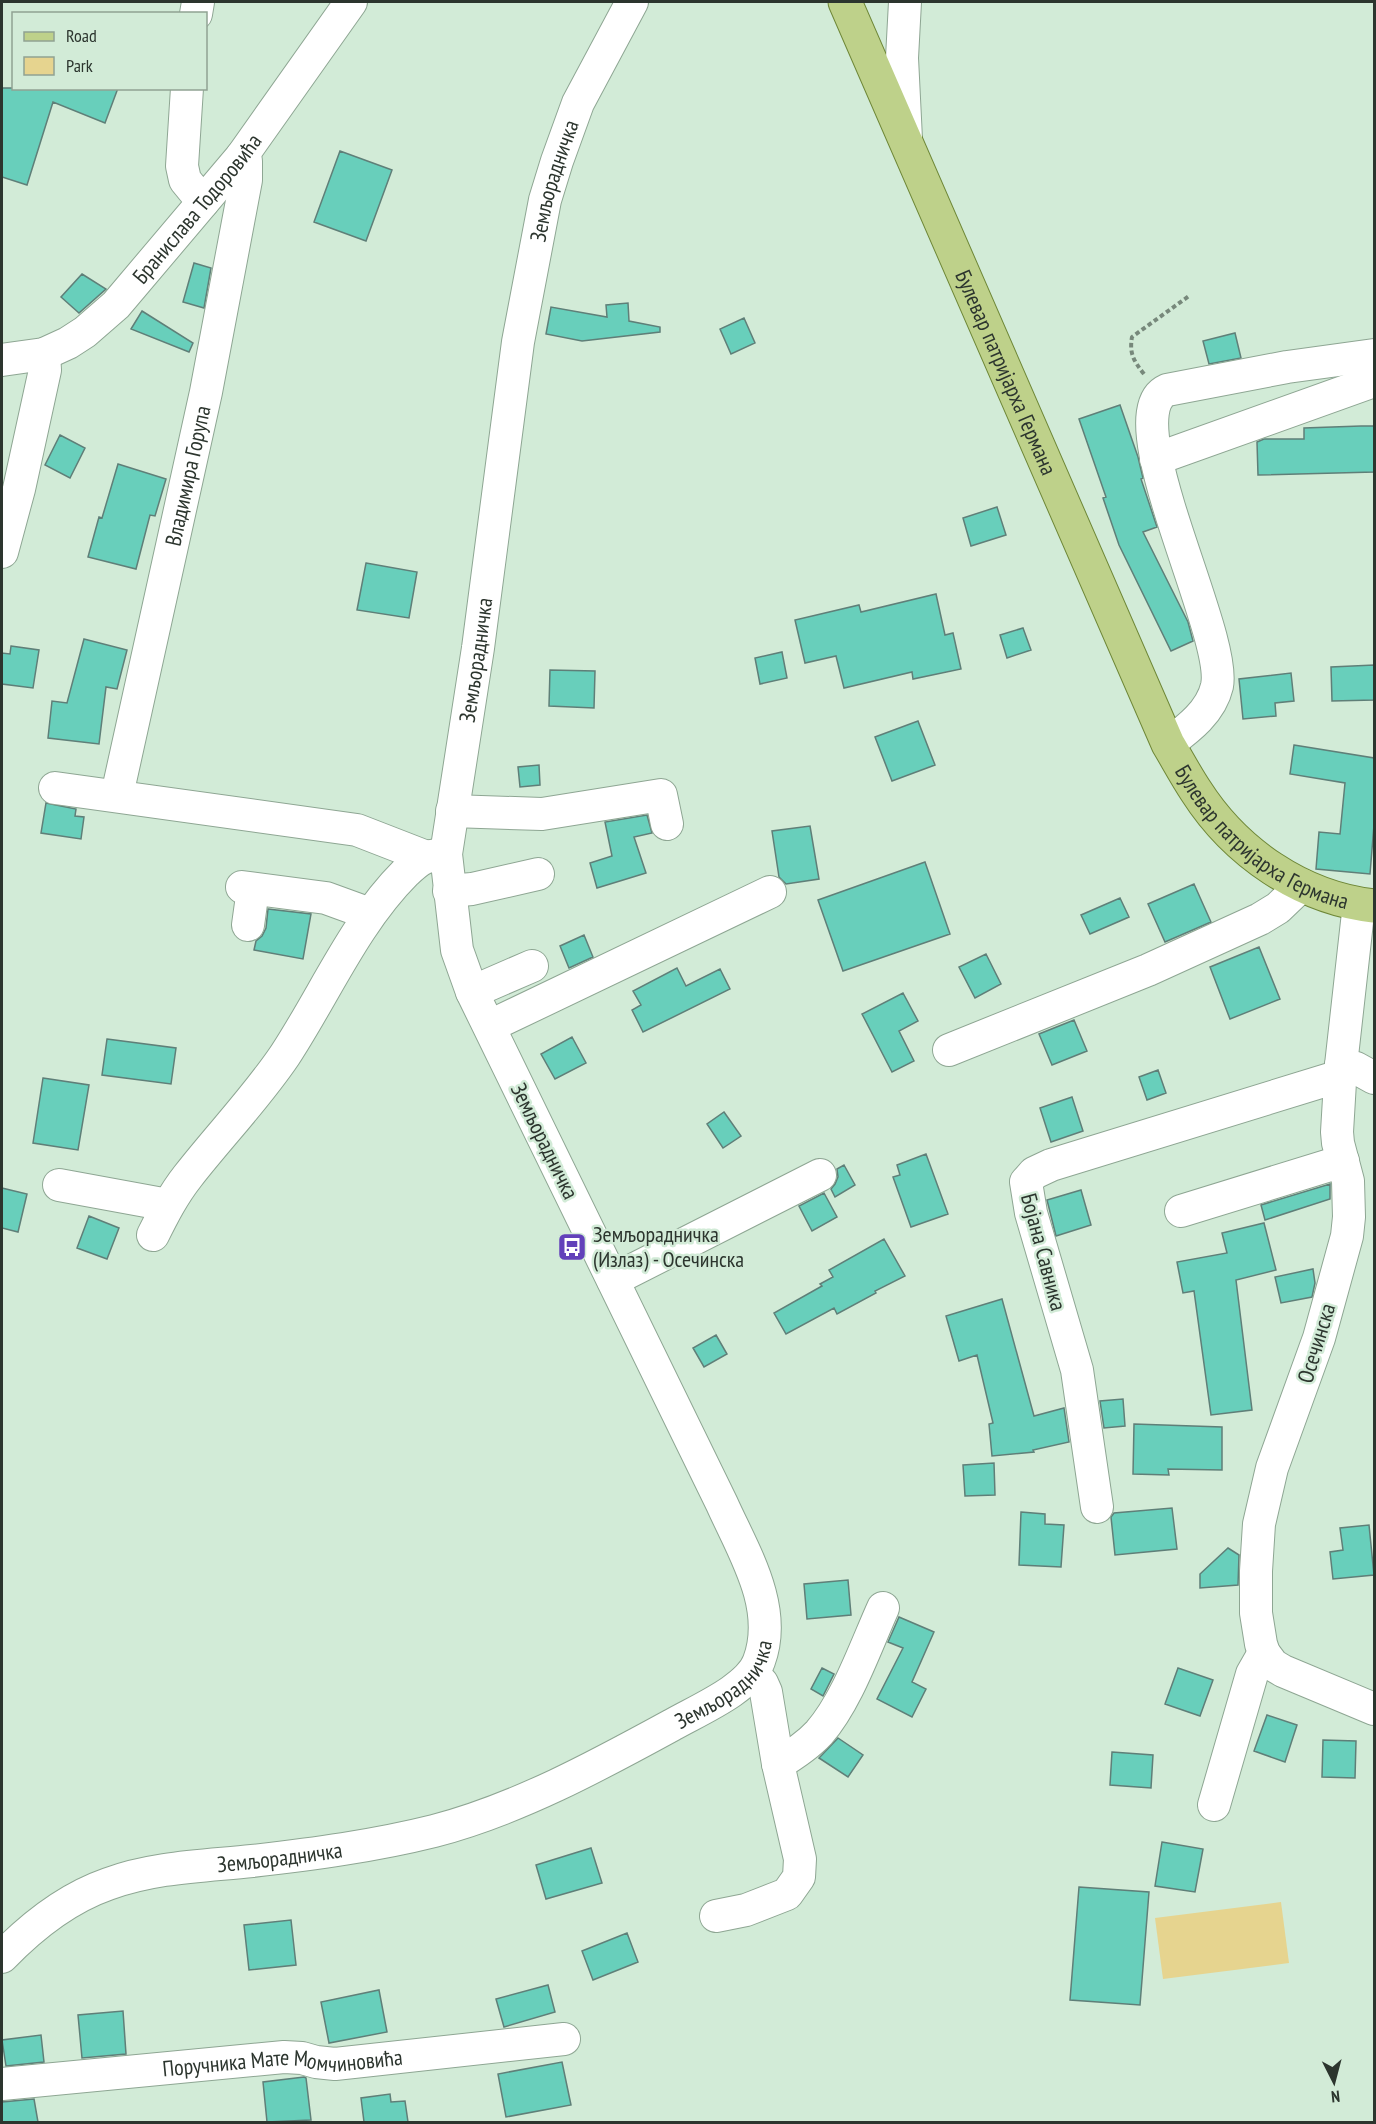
<svg xmlns="http://www.w3.org/2000/svg" width="1376" height="2124" font-family="'PT Sans Narrow',sans-serif">
	<rect width="100%" height="100%" fill="#d2ebd7"/>
	<!-- green -->
	<path fill="#e6d48f" d="M 1281,1902 L 1289,1963 L 1163,1979 L 1155,1918 Z"/>
	<!-- building -->
	<path fill="#68cfbb" stroke="#5f7f78" stroke-width="1.5" d="M 2,88 L 118,88 L 105,123 L 53,102 L 27,185 L 2,177 Z
		M 340,151 L 392,170 L 366,241 L 314,222 Z
		M 194,263 L 211,268 L 204,308 L 183,302 Z
		M 82,274 L 106,289 L 79,313 L 61,297 Z
		M 628,303 L 629,321 L 660,327 L 660,332 L 582,341 L 546,334 L 551,307 L 607,317 L 606,305 Z
		M 142,311 L 193,343 L 189,352 L 131,329 Z
		M 744,318 L 755,343 L 731,354 L 720,329 Z
		M 1235,333 L 1241,358 L 1209,364 L 1203,341 Z
		M 1120,405 L 1138,457 L 1143,478 L 1141,479 L 1157,527 L 1143,532 L 1188,622 L 1193,641 L 1171,651 L 1119,545 L 1103,498 L 1106,497 L 1079,419 Z
		M 1361,426 L 1374,426 L 1374,472 L 1258,475 L 1257,442 L 1264,439 L 1304,439 L 1304,428 Z
		M 60,435 L 85,448 L 70,478 L 45,465 Z
		M 118,464 L 166,479 L 155,516 L 150,515 L 136,569 L 88,557 L 99,517 L 102,518 Z
		M 997,507 L 1006,535 L 971,546 L 963,518 Z
		M 366,563 L 417,572 L 409,618 L 357,610 Z
		M 936,594 L 945,635 L 953,633 L 961,669 L 913,679 L 912,672 L 844,688 L 836,656 L 805,663 L 795,620 L 859,605 L 861,612 Z
		M 1023,628 L 1031,650 L 1007,658 L 1000,635 Z
		M 84,639 L 127,650 L 117,689 L 106,687 L 99,744 L 48,738 L 52,701 L 67,703 Z
		M 11,646 L 39,650 L 33,688 L 2,684 L 2,653 L 10,654 Z
		M 782,652 L 787,678 L 760,684 L 755,658 Z
		M 1374,665 L 1374,700 L 1332,701 L 1331,667 Z
		M 550,670 L 595,671 L 594,708 L 549,706 Z
		M 1291,673 L 1294,701 L 1275,703 L 1276,716 L 1243,719 L 1239,679 Z
		M 918,721 L 935,765 L 892,781 L 875,737 Z
		M 1294,745 L 1374,758 L 1374,825 L 1370,874 L 1316,869 L 1319,832 L 1340,834 L 1345,783 L 1290,774 Z
		M 539,765 L 540,785 L 520,787 L 518,767 Z
		M 46,803 L 76,809 L 75,816 L 84,817 L 81,839 L 41,833 Z
		M 647,815 L 652,833 L 634,837 L 646,873 L 597,888 L 590,863 L 612,856 L 605,822 Z
		M 810,826 L 819,879 L 786,884 L 779,877 L 772,831 Z
		M 925,862 L 950,934 L 843,971 L 818,900 Z
		M 1194,884 L 1211,922 L 1165,942 L 1148,904 Z
		M 1120,898 L 1129,917 L 1090,934 L 1081,915 Z
		M 268,909 L 311,914 L 303,959 L 254,950 L 256,941 L 262,936 L 266,928 Z
		M 584,935 L 593,957 L 569,968 L 560,946 Z
		M 1259,947 L 1280,999 L 1230,1019 L 1210,967 Z
		M 986,954 L 1001,984 L 975,998 L 959,967 Z
		M 677,968 L 686,986 L 720,969 L 730,989 L 643,1032 L 632,1010 L 641,1005 L 633,991 Z
		M 903,993 L 918,1021 L 899,1031 L 914,1061 L 892,1072 L 862,1014 Z
		M 1074,1020 L 1087,1051 L 1052,1065 L 1039,1034 Z
		M 572,1037 L 586,1063 L 555,1079 L 541,1054 Z
		M 107,1039 L 176,1048 L 171,1084 L 102,1075 Z
		M 1158,1070 L 1166,1093 L 1147,1100 L 1139,1077 Z
		M 43,1078 L 89,1085 L 78,1150 L 33,1143 Z
		M 1072,1097 L 1083,1131 L 1051,1142 L 1040,1108 Z
		M 724,1112 L 741,1136 L 723,1148 L 707,1124 Z
		M 926,1154 L 948,1214 L 911,1227 L 893,1177 L 900,1175 L 897,1165 Z
		M 844,1165 L 855,1185 L 835,1197 L 831,1189 L 835,1184 L 838,1177 L 837,1169 Z
		M 1330,1184 L 1330,1199 L 1265,1220 L 1261,1205 Z
		M 2,1188 L 27,1194 L 18,1232 L 2,1228 Z
		M 1081,1190 L 1091,1225 L 1056,1236 L 1047,1200 Z
		M 824,1193 L 837,1217 L 812,1231 L 799,1206 Z
		M 89,1216 L 119,1228 L 107,1259 L 77,1248 Z
		M 1264,1223 L 1276,1270 L 1236,1280 L 1252,1410 L 1211,1415 L 1194,1291 L 1183,1293 L 1177,1262 L 1227,1253 L 1222,1233 Z
		M 884,1239 L 905,1276 L 875,1291 L 876,1293 L 837,1314 L 834,1308 L 786,1334 L 774,1313 L 822,1286 L 820,1284 L 833,1277 L 829,1270 Z
		M 1313,1269 L 1315,1283 L 1312,1297 L 1281,1303 L 1275,1277 Z
		M 1002,1299 L 1034,1416 L 1064,1408 L 1069,1442 L 1033,1450 L 1034,1452 L 992,1456 L 989,1424 L 993,1423 L 977,1355 L 959,1361 L 946,1316 Z
		M 716,1335 L 727,1354 L 704,1367 L 693,1348 Z
		M 1123,1399 L 1125,1426 L 1104,1428 L 1100,1401 Z
		M 1134,1424 L 1222,1427 L 1222,1470 L 1168,1469 L 1169,1475 L 1133,1474 Z
		M 994,1463 L 995,1495 L 965,1496 L 963,1465 Z
		M 1172,1508 L 1177,1549 L 1115,1555 L 1111,1517 L 1114,1513 Z
		M 1021,1512 L 1045,1514 L 1045,1524 L 1064,1525 L 1061,1567 L 1019,1565 Z
		M 1369,1525 L 1374,1575 L 1333,1579 L 1330,1552 L 1343,1550 L 1340,1528 Z
		M 1228,1548 L 1239,1555 L 1238,1585 L 1200,1588 L 1200,1574 Z
		M 848,1580 L 851,1615 L 807,1619 L 804,1584 Z
		M 899,1617 L 934,1632 L 912,1682 L 926,1689 L 912,1717 L 877,1699 L 903,1648 L 888,1642 Z
		M 822,1668 L 834,1674 L 823,1696 L 811,1689 Z
		M 1178,1668 L 1213,1680 L 1200,1716 L 1165,1704 Z
		M 1267,1715 L 1297,1725 L 1285,1762 L 1254,1751 Z
		M 838,1738 L 863,1755 L 848,1777 L 819,1758 Z
		M 1323,1740 L 1356,1741 L 1355,1778 L 1322,1777 Z
		M 1112,1752 L 1153,1755 L 1151,1788 L 1110,1785 Z
		M 1162,1842 L 1203,1849 L 1195,1892 L 1155,1886 Z
		M 591,1848 L 602,1883 L 546,1899 L 536,1865 Z
		M 1079,1887 L 1149,1892 L 1140,2005 L 1070,2000 Z
		M 291,1920 L 296,1965 L 249,1970 L 244,1925 Z
		M 627,1933 L 638,1962 L 593,1980 L 582,1951 Z
		M 548,1985 L 555,2012 L 504,2027 L 496,1999 Z
		M 379,1990 L 387,2032 L 329,2043 L 321,2002 Z
		M 123,2011 L 126,2054 L 82,2058 L 78,2015 Z
		M 41,2035 L 44,2062 L 6,2066 L 2,2040 Z
		M 562,2062 L 571,2105 L 506,2117 L 498,2074 Z
		M 304,2077 L 306,2078 L 311,2120 L 267,2122 L 263,2082 Z
		M 390,2094 L 391,2102 L 405,2101 L 408,2122 L 364,2122 L 361,2098 Z
		M 34,2099 L 38,2122 L 2,2122 L 2,2102 Z"/>
	<g fill="none" stroke-linecap="round" stroke-linejoin="round">
		<!-- minor casing -->
		<g stroke="#8ea693" stroke-width="34">
			<g id="minor">
				<path d="M 905,2 L 902,58 L 906,139"/>
				<path d="M 196,14 L 198,2"/>
				<path d="M 187,88 L 182,166 L 185,180 L 203,202"/>
				<path id="s1" d="M 2,360 L 44,354 L 68,343 L 85,332 L 116,305 L 242,156 L 351,2"/>
				<path d="M 1156,459 L 1374,381"/>
				<path d="M 2,552 L 19,489 L 45,370 L 44,354"/>
				<path d="M 1168,744 C 1188,729 1211,712 1217,686 C 1228,633 1112,415 1167,390 L 1287,367 L 1374,355"/>
				<path d="M 55,788 L 357,830 L 424,856"/>
				<path id="s2" d="M 117,795 L 206,392 L 246,180 L 246,161 L 242,156"/>
				<path d="M 452,811 L 542,814 L 661,795 L 667,824"/>
				<path d="M 242,887 L 326,898 L 370,914"/>
				<path d="M 449,891 L 472,889 L 538,874"/>
				<path d="M 1359,904 L 1341,1065 L 1337,1132 L 1338,1143 L 1348,1181 L 1349,1217 L 1347,1236 L 1319,1338 L 1272,1468 L 1259,1524 L 1256,1571 L 1256,1613 L 1261,1644 L 1264,1653 L 1273,1665 L 1283,1671 L 1374,1709"/>
				<path d="M 248,925 L 253,889"/>
				<path d="M 472,992 L 532,966"/>
				<path d="M 490,1026 L 770,892"/>
				<path d="M 949,1050 L 1148,970 L 1260,919 L 1278,908 L 1302,885"/>
				<path d="M 1341,1065 L 1356,1068 L 1374,1078"/>
				<path d="M 59,1185 L 168,1205"/>
				<path d="M 1181,1211 L 1343,1161"/>
				<path d="M 153,1235 C 163,1215 173,1195 188,1176 C 220,1135 256,1098 285,1055 C 325,994 354,924 406,872 C 422,857 425,856 446,854"/>
				<path d="M 613,1280 L 820,1175"/>
				<path d="M 1097,1507 L 1077,1370 L 1031,1213 L 1026,1182 L 1034,1173 L 1051,1165 L 1340,1076"/>
				<path d="M 778,1764 C 793,1755 807,1746 819,1733 C 847,1701 865,1648 883,1608"/>
				<path d="M 1214,1805 L 1252,1674 L 1264,1653"/>
				<path d="M 716,1916 L 746,1910 L 787,1894 L 799,1877 L 800,1859 L 778,1764 L 766,1692 L 762,1683 L 753,1674"/>
				<path id="s3" d="M 2,1957 C 31,1927 68,1898 108,1884 C 154,1867 204,1866 252,1861 C 313,1854 374,1846 434,1831 C 518,1809 597,1766 672,1725 C 698,1710 749,1689 759,1661 C 779,1607 743,1551 722,1504 L 472,992 L 457,950 L 446,854 L 478,648 L 518,342 L 545,200 L 557,161 L 578,103 L 632,2"/>
				<path id="s4" d="M 2,2084 L 284,2057 L 302,2058 L 316,2062 L 335,2064 L 564,2039"/>
			</g>
		</g>
		<!-- major casing -->
		<g stroke="#6e8737" stroke-width="35">
			<g id="major">
				<path id="s5" d="M 845,2 L 1168,744 C 1177,759 1186,776 1196,791 C 1235,852 1301,898 1374,906"/>
			</g>
		</g>
		<!-- path -->
		<path stroke="#77887b" stroke-width="4" stroke-dasharray="4.5 3" stroke-linecap="butt" d="M 1144,374 C 1134,361 1129,354 1132,337 L 1189,296"/>
		<!-- minor -->
		<use href="#minor" stroke="#fff" stroke-width="32"/>
		<!-- major -->
		<use href="#major" stroke="#bed18a" stroke-width="33"/>
	</g>
	<!-- icons -->
	<defs>
		<g id="bus-square" transform="scale(1.5)"><rect x="-9" y="-9" width="18" height="18" rx="4" fill="#6241ba" stroke="#d2ebd7"/><path d="M-5-6H5V4H4V6H2V4H-2V6H-4V4H-5ZM-3.5-4V0h7V-4ZM-3.5 1.2v1.5H-2V1.2ZM2 1.2v1.5H3.5V1.2Z" fill="#fff"/></g>
	</defs>
	<g fill-rule="evenodd">
		<use href="#bus-square" x="572" y="1247"/>
	</g>
	<g text-anchor="middle" dominant-baseline="central" stroke-width="5" stroke-linejoin="round" paint-order="stroke">
		<!-- street labels -->
		<g font-size="22" fill="#2c352e" stroke="#d2ebd7">
			<text stroke="none"><textPath href="#s3" startOffset="2391">Земљорадничка</textPath></text>
			<text stroke="none"><textPath href="#s1" startOffset="256">Бранислава Тодоровића</textPath></text>
			<text stroke="none"><textPath href="#s5" startOffset="404">Булевар патријарха Германа</textPath></text>
			<text stroke="none"><textPath href="#s2" startOffset="327">Владимира Горупа</textPath></text>
			<text stroke="none"><textPath href="#s3" startOffset="1905">Земљорадничка</textPath></text>
			<text stroke="none"><textPath href="#s5" startOffset="946">Булевар патријарха Германа</textPath></text>
			<text transform="translate(545 1141) rotate(64)">Земљорадничка</text>
			<text transform="translate(1044 1252) rotate(75)">Бојана Савника</text>
			<text transform="translate(1316 1343) rotate(-73)">Осечинска</text>
			<text stroke="none"><textPath href="#s3" startOffset="790">Земљорадничка</textPath></text>
			<text stroke="none"><textPath href="#s3" startOffset="304">Земљорадничка</textPath></text>
			<text stroke="none"><textPath href="#s4" startOffset="282">Поручника Мате Момчиновића</textPath></text>
		</g>
		<!-- poi labels -->
		<g font-size="22" fill="#2c352e" stroke="#d2ebd7" text-anchor="start">
			<text x="593" y="1234">Земљорадничка<tspan x="593" dy="25">(Излаз) - Осечинска</tspan></text>
		</g>
	</g>
	<!-- border -->
	<rect width="1376" height="2124" fill="none" stroke="#2c352e" stroke-width="6"/>
	<!-- legend -->
	<rect x="12" y="12" width="195" height="78" fill="#d2ebd7" stroke="#90a293" stroke-width="1.5"/>
	<rect x="24" y="32" width="30" height="9" fill="#bed18a" stroke="#90a293" stroke-width="1.5"/>
	<text x="66" y="42" font-size="18" fill="#2c352e">Road</text>
	<rect x="24" y="57" width="30" height="18" fill="#e6d48f" stroke="#90a293" stroke-width="1.5"/>
	<text x="66" y="72" font-size="18" fill="#2c352e">Park</text>
	<!-- north arrow -->
	<g transform="translate(1334 2082) rotate(174)" stroke="#d2ebd7" stroke-width="4.5" paint-order="stroke">
	<path d="M0-4.5L10 22L0 15L-10 22Z" fill="#2c352e"/>
	<text y="-9" font-size="16" font-weight="bold" text-anchor="middle" fill="#2c352e">N</text>
	</g>
</svg>
